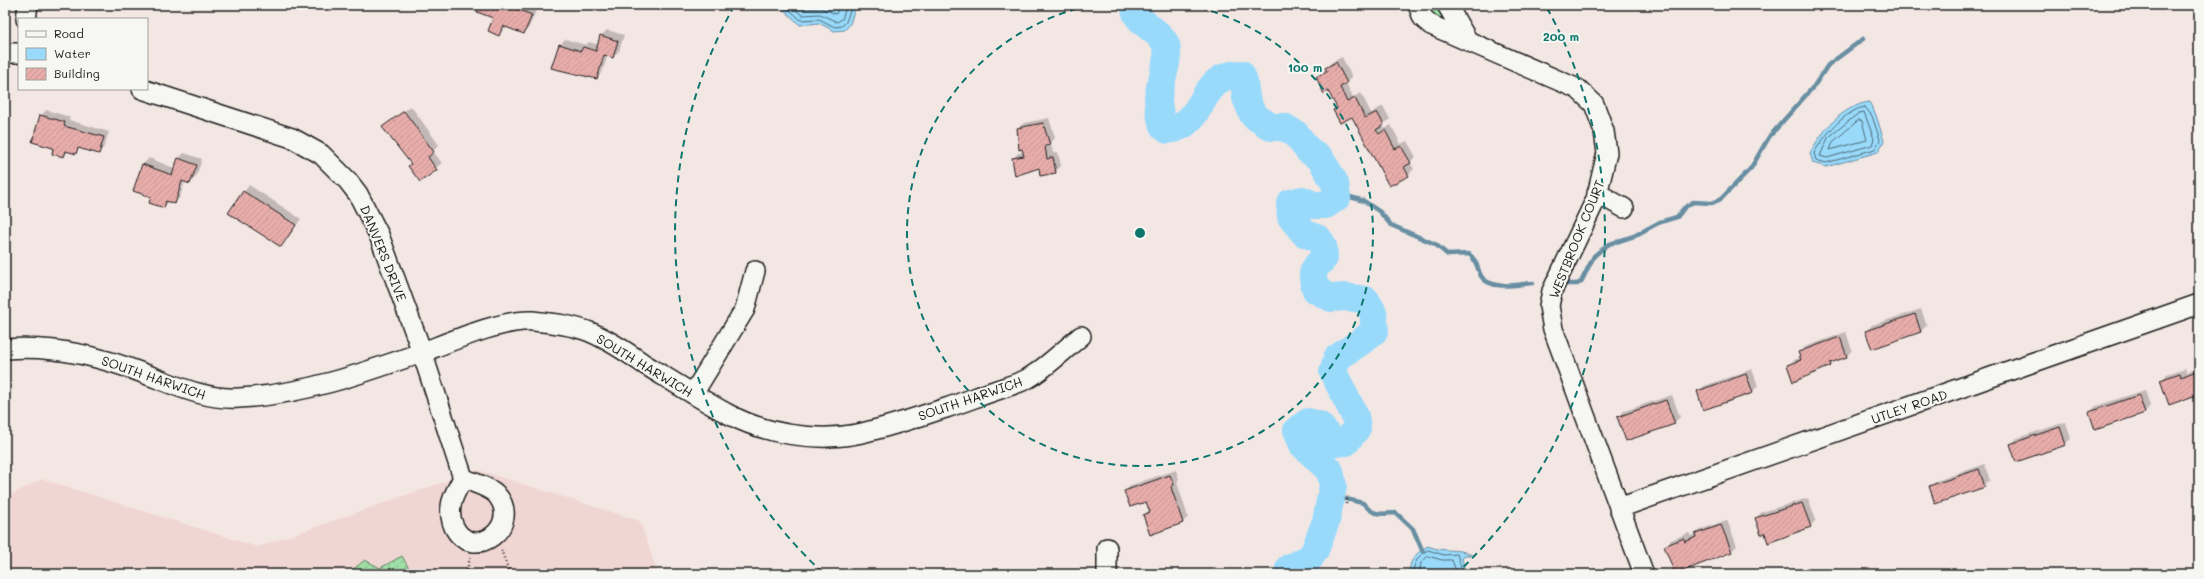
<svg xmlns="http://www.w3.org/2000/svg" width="2204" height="579" font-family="Mali,sans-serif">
	<defs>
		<pattern id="grass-tufts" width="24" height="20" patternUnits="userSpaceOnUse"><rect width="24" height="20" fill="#a0dfa8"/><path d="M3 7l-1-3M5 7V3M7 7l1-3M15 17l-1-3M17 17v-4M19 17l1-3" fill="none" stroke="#89bf90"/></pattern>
		<pattern id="park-dots" width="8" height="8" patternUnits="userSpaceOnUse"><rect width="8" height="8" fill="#a0dfa8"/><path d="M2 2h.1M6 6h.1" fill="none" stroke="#89bf90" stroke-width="1.8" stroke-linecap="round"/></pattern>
		<pattern id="building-hatch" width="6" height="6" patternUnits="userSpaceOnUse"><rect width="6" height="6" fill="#e8adab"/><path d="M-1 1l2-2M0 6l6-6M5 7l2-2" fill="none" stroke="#c69493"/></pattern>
	</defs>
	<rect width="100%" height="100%" fill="#f3e7e4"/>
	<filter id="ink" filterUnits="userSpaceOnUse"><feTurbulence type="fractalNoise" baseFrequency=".025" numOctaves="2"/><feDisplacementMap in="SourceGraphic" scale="8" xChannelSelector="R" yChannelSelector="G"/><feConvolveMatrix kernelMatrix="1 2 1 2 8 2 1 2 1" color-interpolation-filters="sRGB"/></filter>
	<g filter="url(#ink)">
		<!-- built -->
		<path fill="#f0d6d3" d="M 478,470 L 640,521 L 658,574 L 5,574 L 5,498 L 42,479 L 258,547 Z"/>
		<!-- grass -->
		<path fill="url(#grass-tufts)" stroke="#5e7e62" d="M 1427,5 L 1441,5 L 1455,28 L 1436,22 Z"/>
		<!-- park -->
		<path fill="url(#park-dots)" stroke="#5e7e62" d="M 402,556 L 412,574 L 347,574 L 365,560 L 380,568 Z"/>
		<!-- water -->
		<path fill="#99dafb" stroke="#678ea2" d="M 779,5 L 856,5 L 850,24 L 845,30 L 834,31 L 819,23 L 800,25 Z
			M 1869,102 L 1876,115 L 1884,141 L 1878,152 L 1826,167 L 1813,163 L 1810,153 C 1822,131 1842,106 1869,102 Z
			M 1428,546 C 1443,553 1458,547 1472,555 L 1465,555 L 1462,559 L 1466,574 L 1410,574 C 1407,562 1418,551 1428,546 Z"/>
		<!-- shadow -->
		<path fill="#0003" d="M 481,5 L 527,5 L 537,9 L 529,27 L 524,33 L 506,26 L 499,35 L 494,17 Z
			M 607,30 L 624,35 L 619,51 L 613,57 L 608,55 L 602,72 L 597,78 L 560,45 L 565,39 L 586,45 L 589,42 L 599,45 L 601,36 Z
			M 1342,57 L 1352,77 L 1346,83 L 1353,97 L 1361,93 L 1371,113 L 1383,106 L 1390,119 L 1383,125 L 1385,129 L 1391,125 L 1401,144 L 1407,141 L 1416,157 L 1410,162 L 1414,169 L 1408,175 L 1352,116 L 1334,110 L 1338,107 L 1329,90 L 1317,77 L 1332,62 Z
			M 411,106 L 439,145 L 433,151 L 442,163 L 420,181 L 412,164 L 383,127 Z
			M 46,110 L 70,117 L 69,120 L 109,132 L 104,147 L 99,153 L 81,147 L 75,153 L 69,151 L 64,156 L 54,148 L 41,116 Z
			M 1049,118 L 1055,138 L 1051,143 L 1053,153 L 1058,152 L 1061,166 L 1055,172 L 1013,159 L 1018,153 L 1024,152 L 1018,128 L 1024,123 Z
			M 184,153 L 202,159 L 196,177 L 190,183 L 185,181 L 180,197 L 174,203 L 169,201 L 164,207 L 153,196 L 135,191 L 143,164 L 149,158 L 174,168 L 178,159 Z
			M 249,185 L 301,219 L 281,246 L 230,213 Z
			M 1921,309 L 1927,325 L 1921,331 L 1872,347 L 1866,331 L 1872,325 Z
			M 1846,332 L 1852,350 L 1847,356 L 1836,360 L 1831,365 L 1813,371 L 1809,375 L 1793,381 L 1788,365 L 1794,360 L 1801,357 L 1800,353 L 1805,347 Z
			M 2199,367 L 2199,393 L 2162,380 L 2167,374 L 2185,368 L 2187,372 Z
			M 1752,369 L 1758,386 L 1752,392 L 1698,392 L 1704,386 Z
			M 2145,390 L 2150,406 L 2145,412 L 2090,412 L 2096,406 Z
			M 1672,395 L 1680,417 L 1674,423 L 1619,417 L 1624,411 Z
			M 2066,422 L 2071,439 L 2065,444 L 2011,444 L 2017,438 Z
			M 1985,464 L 1990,481 L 1984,486 L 1930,487 L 1936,481 Z
			M 1176,470 L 1179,479 L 1177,482 L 1188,517 L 1183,522 L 1144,515 L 1150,509 L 1147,500 L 1125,491 L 1131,485 Z
			M 1808,498 L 1816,520 L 1810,526 L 1766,532 L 1756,518 L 1762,512 Z
			M 1727,520 L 1737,546 L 1731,551 L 1665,546 L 1671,540 L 1689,533 L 1691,536 L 1702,529 Z"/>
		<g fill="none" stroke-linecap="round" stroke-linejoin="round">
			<!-- shore -->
			<path stroke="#4e6875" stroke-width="1" d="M 784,5 L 801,20 L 819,19 L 835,27 L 842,26 L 846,22 L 852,5
				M 790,5 L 802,15 L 820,14 L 837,22 L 842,19 L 847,5
				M 799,5 L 804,9 L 821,8 L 836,14 L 840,5
				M 1865,107 L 1872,116 L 1880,140 L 1875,149 L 1826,163 L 1816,160 L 1814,153 C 1824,136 1845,110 1865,107 Z
				M 1859,113 L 1864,112 L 1874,139 L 1872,145 L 1827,158 L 1820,156 L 1828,138 Z
				M 1859,120 L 1862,121 L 1867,140 L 1830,150 L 1833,142 Z
				M 1413,574 C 1413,564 1419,554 1428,550 L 1444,555 L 1457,554 L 1463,574
				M 1419,574 L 1421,563 L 1428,556 L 1442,560 L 1452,560 L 1457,574"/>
			<!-- stream -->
			<path stroke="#678ea2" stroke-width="4.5" d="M 1337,193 L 1364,201 L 1380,212 L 1391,225 L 1435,244 L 1448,255 L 1469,254 C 1477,260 1477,268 1481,276 C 1490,291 1519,284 1533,283
				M 1566,284 L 1577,284 L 1581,282 L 1594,256 L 1607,245 L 1634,236 L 1660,222 L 1677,217 L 1684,208 L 1693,202 L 1712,203 L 1721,199 L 1751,168 L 1769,137 L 1814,86 L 1828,65 L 1863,39
				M 1333,496 L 1363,503 C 1373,516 1380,514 1396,513 L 1413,529 L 1423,552"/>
			<!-- river -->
			<path stroke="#99dafb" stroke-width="28" d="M 1135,5 C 1133,23 1160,29 1166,45 C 1171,57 1159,84 1158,99 C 1158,108 1161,117 1163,126 L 1168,130 C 1172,129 1179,128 1183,125 C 1207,108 1204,74 1241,74 L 1244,81 L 1246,98 L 1253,115 L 1271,127 L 1284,127 L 1296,134 L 1308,150 L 1320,158 L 1335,183 L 1337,197 L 1326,205 L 1313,205 L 1302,200 L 1290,203 L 1291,217 L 1304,233 L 1319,239 L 1323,246 L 1324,258 C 1311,271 1311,273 1316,290 L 1331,298 L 1346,297 L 1366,300 L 1373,312 L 1375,330 L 1365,339 L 1337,358 L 1333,372 L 1355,416 L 1357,428 L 1346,442 L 1334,443 L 1319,425 L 1308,422 L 1297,430 L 1303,445 L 1330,471 L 1333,486 L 1326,521 L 1315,550 L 1310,558 L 1289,568 L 1289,574"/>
		</g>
		<!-- building -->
		<path fill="url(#building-hatch)" stroke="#1c1c1c" d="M 480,5 L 507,5 L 532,15 L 524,34 L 503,26 L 499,36 L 488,31 L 493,18 L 477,12 Z
			M 600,35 L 618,41 L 613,58 L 604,55 L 597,79 L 551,68 L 559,44 L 581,51 L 583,47 L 596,51 Z
			M 1336,62 L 1347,83 L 1340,87 L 1347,102 L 1355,98 L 1365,118 L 1377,112 L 1384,125 L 1376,130 L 1379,134 L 1385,130 L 1395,149 L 1401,146 L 1411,163 L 1404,167 L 1409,176 L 1389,186 L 1352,117 L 1340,123 L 1333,110 L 1337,108 L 1328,91 L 1324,94 L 1316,77 L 1327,71 L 1325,68 Z
			M 404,111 L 434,152 L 428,157 L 437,170 L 420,182 L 408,166 L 411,164 L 382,127 Z
			M 40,115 L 65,122 L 64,126 L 104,137 L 99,154 L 78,148 L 76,154 L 66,151 L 64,157 L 52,154 L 53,148 L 32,142 Z
			M 1043,123 L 1050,145 L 1045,146 L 1047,159 L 1053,157 L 1056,173 L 1040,176 L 1039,168 L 1015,176 L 1012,158 L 1024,156 L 1022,149 L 1019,150 L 1017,128 Z
			M 178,158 L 197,165 L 190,184 L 182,181 L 175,204 L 166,201 L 164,208 L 149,203 L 151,197 L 133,191 L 142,164 L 172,175 Z
			M 243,191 L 296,225 L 281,247 L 228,213 Z
			M 1915,314 L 1921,332 L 1872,349 L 1865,331 Z
			M 1840,337 L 1847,357 L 1830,363 L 1831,366 L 1793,382 L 1787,365 L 1801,360 L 1798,352 Z
			M 2199,370 L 2199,394 L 2169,405 L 2160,380 L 2180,373 L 2181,377 Z
			M 1746,374 L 1753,393 L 1703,410 L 1697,391 Z
			M 2139,395 L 2145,413 L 2095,430 L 2089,412 Z
			M 1666,400 L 1675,424 L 1626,441 L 1617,417 Z
			M 2060,427 L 2066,445 L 2016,462 L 2010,444 Z
			M 1979,469 L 1985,487 L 1935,504 L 1929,486 Z
			M 1170,475 L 1174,485 L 1171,487 L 1183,523 L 1150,535 L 1143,515 L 1150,512 L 1146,502 L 1130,507 L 1124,491 Z
			M 1802,503 L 1811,527 L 1768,543 L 1765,533 L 1761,535 L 1755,518 Z
			M 1721,525 L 1732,552 L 1675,574 L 1664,546 L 1684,538 L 1685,542 L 1696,537 L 1695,534 Z"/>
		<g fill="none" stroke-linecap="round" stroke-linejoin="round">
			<!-- minor casing -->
			<g stroke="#1c1c1c" stroke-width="22">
				<path id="minor" d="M 1418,5 L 1423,18 L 1431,25 L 1578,89 L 1594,104 L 1604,131 L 1607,153 L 1596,199 L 1552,291 L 1549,306 L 1553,329 L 1644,574
					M 1447,5 L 1468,41
					M 26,19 L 28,5
					M 5,53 L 19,53
					M 142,89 L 292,138 L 321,154 L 348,181 L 358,194 L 379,235 L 422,352 L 463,478 C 459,486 452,496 451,506 C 450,512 451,521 454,527 C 473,564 524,525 496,494 C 488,486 473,483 463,478
					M 1597,193 L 1624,208
					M 5,349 C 52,345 96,355 140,372 C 173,384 203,400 239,398 C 302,395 364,373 423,352 C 452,341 503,319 533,321 C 552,323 572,325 590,332 C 609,340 627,352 644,364 C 672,381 700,399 728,414 C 765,434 816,442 857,434 C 887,428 917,417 946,408 C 964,402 982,395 1000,389 C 1009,386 1019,383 1027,379 C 1046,368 1064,350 1081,336
					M 693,394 L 745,309 L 755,271
					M 1619,508 L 2199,304
					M 1107,574 L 1107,548"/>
			</g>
			<!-- path -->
			<path stroke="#1c1c1c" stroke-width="2.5" stroke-dasharray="1 3" stroke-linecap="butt" d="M 967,5 L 968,9
				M 1346,504 L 1348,496
				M 501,550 L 510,574
				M 466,574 L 470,558"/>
			<!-- minor -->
			<use href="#minor" stroke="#f6f6f2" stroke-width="19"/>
		</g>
	</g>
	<!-- distance rings -->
	<g fill="none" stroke="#0f766e" stroke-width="2" stroke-dasharray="7 5">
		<path d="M1188 5A233 233 0 1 1 1092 5"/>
		<path d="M823 573A465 465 0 0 1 733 8M1547 8A465 465 0 0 1 1457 573"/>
	</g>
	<g text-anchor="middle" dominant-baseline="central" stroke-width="4" stroke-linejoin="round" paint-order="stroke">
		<!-- street labels -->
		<g font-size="13" fill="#1c1c1c" stroke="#f6f6f2">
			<text transform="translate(1576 239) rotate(-68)">WESTBROOK COURT</text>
			<text transform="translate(384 253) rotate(68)">DANVERS DRIVE</text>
			<text transform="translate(645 365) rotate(31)">SOUTH HARWICH</text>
			<text transform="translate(154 377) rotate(19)">SOUTH HARWICH</text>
			<text transform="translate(970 398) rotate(-19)">SOUTH HARWICH</text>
			<text transform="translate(1909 406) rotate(-19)">UTLEY ROAD</text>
		</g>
	</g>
	<circle cx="1140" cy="233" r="6" fill="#0f766e" stroke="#f6f6f2" stroke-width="2"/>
	<g font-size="12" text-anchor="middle" font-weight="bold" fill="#0f766e" stroke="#f6f6f2" stroke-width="4" stroke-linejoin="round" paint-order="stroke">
		<text x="1561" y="41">200 m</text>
		<text x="1305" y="72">100 m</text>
	</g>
	<!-- margin -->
	<rect width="2204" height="579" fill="none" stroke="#f6f6f2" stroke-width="20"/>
	<rect x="10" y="10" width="2184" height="559" fill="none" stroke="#1c1c1c" stroke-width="1.5" filter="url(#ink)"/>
	<!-- legend -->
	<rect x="18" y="18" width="130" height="72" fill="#f6f6f2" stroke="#9f9f9c"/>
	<rect x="26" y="31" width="20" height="6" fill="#f6f6f2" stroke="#9f9f9c"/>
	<text x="54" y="38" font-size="12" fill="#1c1c1c">Road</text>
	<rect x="26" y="48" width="20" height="12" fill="#99dafb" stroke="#9f9f9c"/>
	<text x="54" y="58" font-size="12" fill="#1c1c1c">Water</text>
	<rect x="26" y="68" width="20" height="12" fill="url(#building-hatch)" stroke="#9f9f9c"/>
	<text x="54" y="78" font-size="12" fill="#1c1c1c">Building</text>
</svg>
